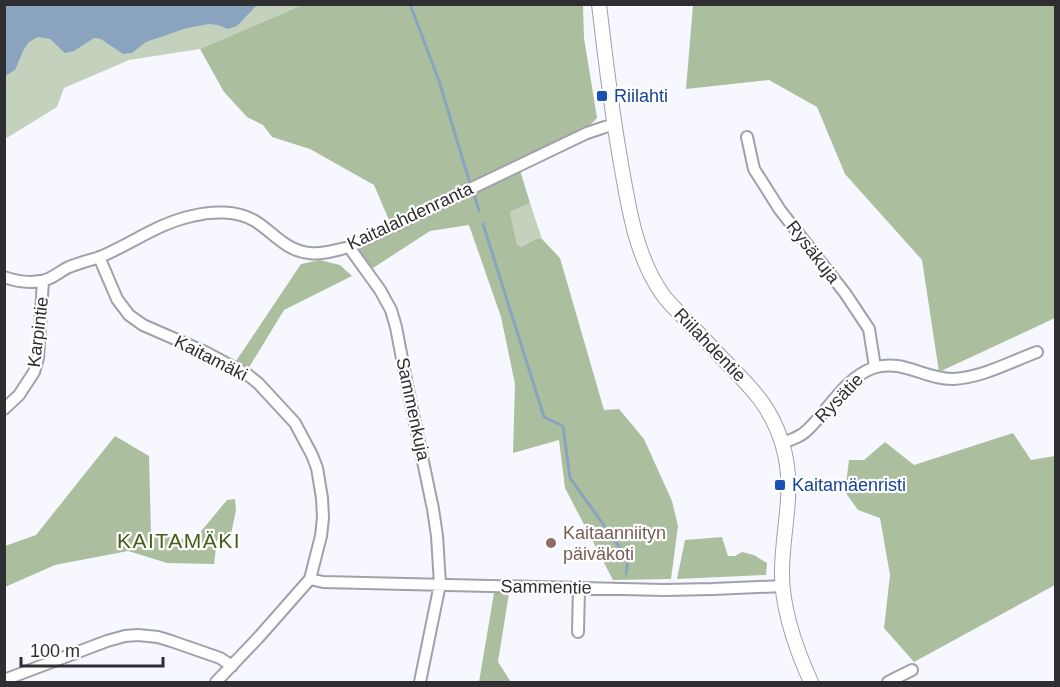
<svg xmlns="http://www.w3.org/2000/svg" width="1060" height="687" font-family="Arial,sans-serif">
	<rect width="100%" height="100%" fill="#f6f7ff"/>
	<!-- green -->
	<path fill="#c4d1bd" d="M 63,4 L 302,5 L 200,49 L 129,60 L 64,88 L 57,107 L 5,139 L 5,18 Z
		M 530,203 L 542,239 L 538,238 L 521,247 L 517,244 L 510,212 Z"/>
	<!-- forest -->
	<path fill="#abbf9f" d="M 302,5 L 583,5 L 584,38 L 597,118 L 588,127 L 389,220 L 374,185 L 310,149 L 272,137 L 263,125 L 247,117 L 224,92 L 200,49 Z
		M 693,5 L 1055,5 L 1055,318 L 939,372 L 922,260 L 845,174 L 817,107 L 769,80 L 686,89 Z
		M 520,170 L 530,203 L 510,212 L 517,244 L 521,247 L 538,238 L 542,239 L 560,258 L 604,410 L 619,409 L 644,439 L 672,501 L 678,526 L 671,579 L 613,580 L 565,488 L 559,440 L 513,453 L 515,384 L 501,317 L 469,225 L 430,231 L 373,268 L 355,249 Z
		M 320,260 L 340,265 L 352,276 L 284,310 L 248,369 L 236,361 L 301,264 Z
		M 1013,433 L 1031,460 L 1055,456 L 1055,585 L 914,662 L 884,628 L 890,575 L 880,518 L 858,510 L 845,492 L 849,460 L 864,460 L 885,442 L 914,465 Z
		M 115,436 L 149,456 L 151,534 L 193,541 L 227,500 L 235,499 L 236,510 L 231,534 L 217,540 L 214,564 L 167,563 L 128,551 L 55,565 L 5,587 L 5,546 L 36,535 Z
		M 722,537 L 728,556 L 735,556 L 742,552 L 754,555 L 767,563 L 766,575 L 677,579 L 685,540 Z
		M 494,593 L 509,593 L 498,662 L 511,682 L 479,682 Z"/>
	<!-- water -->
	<path fill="#8aa4c0" d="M 5,4 L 257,4 L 257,5 L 237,26 L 228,29 L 218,25 L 209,24 L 187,28 L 146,42 L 132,53 L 123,54 L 101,39 L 94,38 L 74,51 L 65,53 L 50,39 L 38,37 L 29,42 L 24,49 L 15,70 L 5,76 Z"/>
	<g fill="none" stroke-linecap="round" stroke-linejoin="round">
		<!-- stream -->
		<path stroke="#8aa4c0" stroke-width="3" d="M 410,4 L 439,81 L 469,180
			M 474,194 L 479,211
			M 483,224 L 544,417 L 563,426 L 570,478 L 628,559 L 626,574"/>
		<!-- street casing -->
		<g stroke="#a0a1aa" stroke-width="14">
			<path id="street" d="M 747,137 L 754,169 L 780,210 L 845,293 L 869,329 L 875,367
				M 349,247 L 380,290 L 391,310 L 396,327 L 408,390 L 433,509 L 437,536 L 440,584 L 420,682
				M 99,257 L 117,299 L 129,315 L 143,325 L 205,352 L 248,375 L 258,383 L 295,423 L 312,455 L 317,468 L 322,498 L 323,518 L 321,536 L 310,579 L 258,638 L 216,682
				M 4,277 C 15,281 29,283 41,281 C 51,280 60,271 69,267 C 79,263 90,260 100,257 C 131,244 159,223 192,216 C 211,211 237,210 255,221 C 273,232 286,251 309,253 C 323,255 336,250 349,247 L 587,133 L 605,127 L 614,125
				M 4,409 L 19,395 L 34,372 L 38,358 L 43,281
				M 782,443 C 788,441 794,439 799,436 C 806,433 811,426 816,421 C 833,402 848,377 873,368 C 902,358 926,380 954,379 C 983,377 1010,362 1037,352
				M 310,579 L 323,582 L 664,590 L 713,589 L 783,586
				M 578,632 L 579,588
				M 4,680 L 107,641 L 125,636 L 138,635 L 158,637 L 171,641 L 220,658 L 232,666
				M 888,682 L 912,670"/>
		</g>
		<!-- secondary casing -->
		<g stroke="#a0a1aa" stroke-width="16">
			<path id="secondary" d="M 599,4 C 605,56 611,107 620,158 C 628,204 635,256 663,295 C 669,304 678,311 685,319 C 697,332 710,345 722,358 C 749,386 770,404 782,443 C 796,488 783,523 782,569 C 781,606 796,649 811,682"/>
		</g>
		<!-- street -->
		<use href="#street" stroke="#fff" stroke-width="10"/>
		<!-- secondary -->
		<use href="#secondary" stroke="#fff" stroke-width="14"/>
	</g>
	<!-- markers -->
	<g fill="#1a4fb4" stroke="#fff" stroke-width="2">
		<rect x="596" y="90" width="12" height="12" rx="3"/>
		<rect x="774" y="479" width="12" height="12" rx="3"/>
	</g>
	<circle fill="#8d6e63" stroke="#fff" stroke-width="2" cx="551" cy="543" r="6"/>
	<g text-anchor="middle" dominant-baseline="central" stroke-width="4.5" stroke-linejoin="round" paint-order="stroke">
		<!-- transit labels -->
		<g font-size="18" fill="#164399" stroke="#fff" text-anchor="start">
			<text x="614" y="96">Riilahti</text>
			<text x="792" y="485">Kaitamäenristi</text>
		</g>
		<!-- street labels -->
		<g font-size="18" fill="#2f2f33" stroke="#fff">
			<text transform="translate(410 216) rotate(-25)">Kaitalahdenranta</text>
			<text transform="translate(813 252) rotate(52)">Rysäkuja</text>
			<text transform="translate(38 332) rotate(-83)">Karpintie</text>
			<text transform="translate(710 345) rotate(46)">Riilahdentie</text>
			<text transform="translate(211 358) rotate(27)">Kaitamäki</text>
			<text transform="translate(839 398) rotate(-46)">Rysätie</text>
			<text transform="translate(413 409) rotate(78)">Sammenkuja</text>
			<text transform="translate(546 587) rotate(1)">Sammentie</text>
		</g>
		<!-- education labels -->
		<g font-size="18" fill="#785e54" stroke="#fff" text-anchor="start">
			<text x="563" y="533">Kaitaanniityn<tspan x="563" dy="21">päiväkoti</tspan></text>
		</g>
		<!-- quarter labels -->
		<g font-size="21" letter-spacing="1.5" fill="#445e18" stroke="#fff">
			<text x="179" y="540">KAITAMÄKI</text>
		</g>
	</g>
	<!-- border -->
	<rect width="1060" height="687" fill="none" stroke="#2f2f33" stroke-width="12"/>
	<!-- scale -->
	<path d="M21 657v9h142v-9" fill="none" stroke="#2f2f33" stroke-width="3"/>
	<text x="30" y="657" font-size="18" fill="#2f2f33" stroke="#ffffff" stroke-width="4.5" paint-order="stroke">100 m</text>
</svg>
